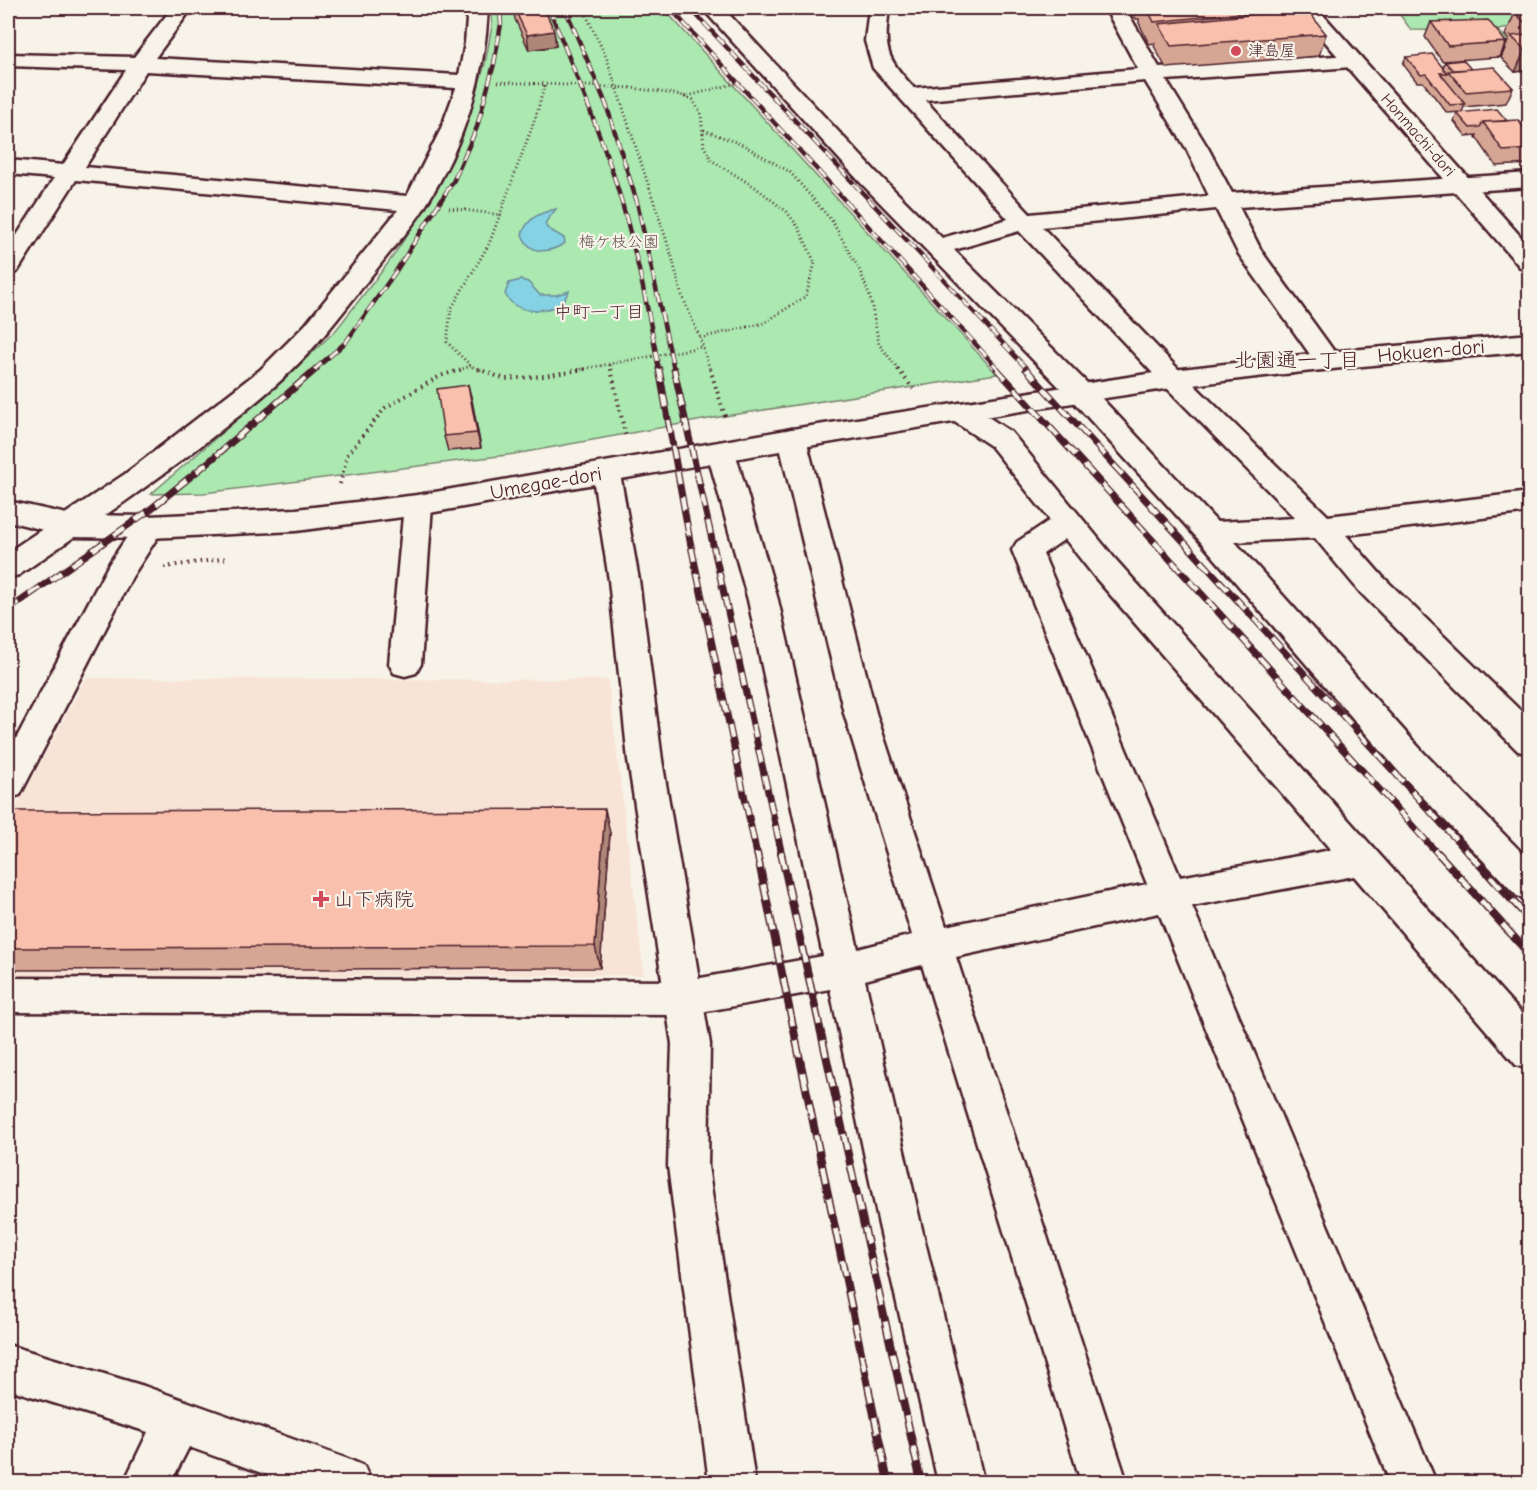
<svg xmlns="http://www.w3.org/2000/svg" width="1537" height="1490" font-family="'Comic Neue','Klee One',sans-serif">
	<rect width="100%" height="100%" fill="#f7f3e8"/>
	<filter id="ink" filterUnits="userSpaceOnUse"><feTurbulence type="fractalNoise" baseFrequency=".0167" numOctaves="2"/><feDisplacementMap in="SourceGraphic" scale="12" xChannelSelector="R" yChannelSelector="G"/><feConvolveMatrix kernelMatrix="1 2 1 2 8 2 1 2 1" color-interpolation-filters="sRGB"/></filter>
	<g filter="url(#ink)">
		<!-- built -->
		<path fill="#f8e4d6" d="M 86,678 L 608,680 L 644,975 L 8,977 L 8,823 Z"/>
		<!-- green -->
		<path fill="#abe9b1" stroke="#7a846e" stroke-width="1.5" d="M 491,8 L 663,8 L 997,374 L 725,416 L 515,454 L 204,493 L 151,494 L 292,372 L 336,330 L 389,262 L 437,190 L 467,121 L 485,64 L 492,26 Z
			M 1395,8 L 1529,8 L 1529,25 L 1498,30 L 1518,51 L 1503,51 L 1486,34 L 1479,31 L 1411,30 Z"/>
		<!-- water -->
		<path fill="#84d2e3" stroke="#6d8a99" stroke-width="1.5" d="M 556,209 L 545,223 L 547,228 L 564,238 L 565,243 C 548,254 529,255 522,234 C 528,217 540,213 556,209 Z
			M 521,280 L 528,282 L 540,295 L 556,295 L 569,291 L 561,305 C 541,312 516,315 505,294 L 509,283 Z"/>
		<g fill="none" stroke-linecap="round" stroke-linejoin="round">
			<!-- minor casing -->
			<g stroke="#4a1f2b" stroke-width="5">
				<path id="minor" d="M 172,8 L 192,8 L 155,58 L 459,75 L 465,43 L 468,8 L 488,8 C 485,78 463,146 426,205 C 413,227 394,246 379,266 C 347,306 317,349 278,383 C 197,454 107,514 19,575 L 8,578 L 8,552 L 125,474 L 260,370 L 305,325 L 398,210 L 76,180 L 17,272 L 8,275 L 8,249 L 54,178 L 8,174 L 8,160 L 63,165 L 126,70 L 8,66 L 8,54 L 134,57 ZM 146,71 L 456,88 L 440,131 L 407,196 L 85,167 Z
					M 702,8 L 723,8 L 876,172 L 942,238 L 1008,219 L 873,68 L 865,41 L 869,8 L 889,8 C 884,50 885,56 914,88 L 1138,69 L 1105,8 L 1125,8 L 1159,67 L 1352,55 L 1360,56 L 1363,61 L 1360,66 L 1352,67 L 1166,80 L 1208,148 L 1232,193 L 1530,173 L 1530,187 L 1239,207 L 1262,252 L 1341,361 L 1337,367 L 1328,370 L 1319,367 L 1238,253 L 1216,209 L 1042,227 L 1182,373 L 1328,516 L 1530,492 L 1530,512 L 1346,535 L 1382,576 L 1530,720 L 1530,754 L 1518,751 L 1360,592 L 1315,538 L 1235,542 L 1424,753 L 1530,861 L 1530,900 L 1517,896 L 1400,773 L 1200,541 L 1072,400 L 860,182 ZM 1145,81 L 1186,148 L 1209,196 L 1030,214 L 925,100 ZM 1019,231 L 1164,385 L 1295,518 L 1217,522 L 1092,388 L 954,250 Z
					M 960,403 L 970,405 L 1011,432 L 1116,560 L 1530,1023 L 1530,1070 L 1516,1065 L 1354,876 L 1192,906 L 1436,1482 L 1390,1482 L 1159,913 L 956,957 L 1127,1482 L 1081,1482 L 922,965 L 865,980 L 921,1225 L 984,1482 L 938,1482 L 879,1225 L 830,989 L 684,1015 L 8,1012 L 8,978 L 684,981 L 823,956 L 748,600 L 707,452 L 711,445 L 721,442 L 731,445 L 735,452 L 778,600 L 858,949 L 912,935 L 844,713 L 778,439 L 782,432 L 792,429 L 802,432 L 806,439 L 876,713 L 946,926 L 1147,884 L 1012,550 L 1017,542 L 1050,520 L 991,446 L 950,419 L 946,412 L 950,405 ZM 1065,539 L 1094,576 L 1331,850 L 1180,877 L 1043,554 Z
					M 418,495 L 428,498 L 432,505 L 421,664 L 416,673 L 405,676 L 394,673 L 389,664 L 404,505 L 408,498 Z
					M 149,516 L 159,519 L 164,527 L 132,577 L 20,795 L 8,799 L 8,754 L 109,564 L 139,519 Z
					M 8,1345 L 144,1386 L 348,1459 L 364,1466 L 371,1482 L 287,1482 L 189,1447 L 171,1482 L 124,1482 L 148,1432 L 8,1389 Z"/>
			</g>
			<!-- tertiary casing -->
			<g stroke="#4a1f2b" stroke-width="5">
				<path id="tertiary" d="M 1296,8 L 1317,8 L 1530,247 L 1530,270 L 1521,268 Z
					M 1530,334 L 1530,351 C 1410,362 1290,371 1172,388 C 988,415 804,446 621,479 L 639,580 L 662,760 L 710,1044 L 708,1166 L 755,1482 L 709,1482 L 668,1166 L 672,1044 L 628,760 L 609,580 L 594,484 L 418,515 L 296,531 L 149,538 L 71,537 L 8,521 L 8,501 L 71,515 L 149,516 L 296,509 L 418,495 L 792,429 L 1173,370 L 1328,352 Z"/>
			</g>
			<!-- path-far1 -->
			<path stroke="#4a1f2b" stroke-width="3" stroke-dasharray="1 3" stroke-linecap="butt" d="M 583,8 L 607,59 L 672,257 L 681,293 L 700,338
				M 498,82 L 632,88 L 681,95 L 693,100 L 701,114 L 704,146 L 711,160 L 755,187 L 787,212 L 799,228 L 815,263 L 806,296 L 764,323 L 700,338 L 710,370
				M 684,97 L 741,82
				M 704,130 L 743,145 L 790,172 L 832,221 L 860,271 L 870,297 L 879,344 L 899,370
				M 449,208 L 502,215
				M 610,365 L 611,370
				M 459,370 L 471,366
				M 481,370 L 471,366 L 447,342 L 451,309 L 489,244 L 536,116 L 545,84
				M 577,370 L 702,347"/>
			<!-- path -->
			<path stroke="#4a1f2b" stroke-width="4" stroke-dasharray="1.5 4.5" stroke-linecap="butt" d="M 478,369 L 505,379 L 544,376 L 585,369
				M 611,369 L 626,438
				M 710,369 L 726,419
				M 898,369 L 913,389
				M 340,484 L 347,455 L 385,408 L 440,376 L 463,369
				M 164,567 L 228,558"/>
			<!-- minor -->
			<use href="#minor" fill="#f7f3e8" fill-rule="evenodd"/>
			<!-- tertiary -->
			<use href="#tertiary" fill="#f7f3e8" fill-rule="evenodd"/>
			<!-- rail-far2 casing -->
			<g stroke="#4a1f2b" stroke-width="4.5">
				<path id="rail-far2" d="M 549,8 C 572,66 597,123 616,183 C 635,244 648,307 659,370
					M 565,8 L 606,104 L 637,202 L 674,370
					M 670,8 L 999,370
					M 690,8 L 1028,370
					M 314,370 L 346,342 L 396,271 L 454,180 L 477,127 L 494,64 L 501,24 L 500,8"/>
			</g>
			<!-- rail-far1 casing -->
			<g stroke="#4a1f2b" stroke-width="7">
				<path id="rail-far1" d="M 659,369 L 690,541 L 757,855
					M 674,369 L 782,855
					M 997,369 L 1439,855
					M 1026,369 L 1470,855
					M 8,610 L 147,512 L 211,460 L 316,369"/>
			</g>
			<!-- rail casing -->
			<g stroke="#4a1f2b" stroke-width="8">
				<path id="rail" d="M 757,853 L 888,1482
					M 781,853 L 921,1482
					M 1438,853 L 1530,955
					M 1469,853 L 1530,920"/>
			</g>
			<!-- rail-far2 -->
			<use href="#rail-far2" stroke="#f7f3e8" stroke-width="3" stroke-dasharray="10" stroke-linecap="butt"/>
			<!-- rail-far1 -->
			<use href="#rail-far1" stroke="#f7f3e8" stroke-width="4.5" stroke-dasharray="13" stroke-linecap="butt"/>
			<!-- rail -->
			<use href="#rail" stroke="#f7f3e8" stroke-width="5" stroke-dasharray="16" stroke-linecap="butt"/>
		</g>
		<!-- wall -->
		<path fill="#d6a695" stroke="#4a1f2b" stroke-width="1.5" d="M 513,8 L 544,8 L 554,31 L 556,46 L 529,50 L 515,19 Z
			M 1129,8 L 1302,8 L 1302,9 L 1326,34 L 1319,56 L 1166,68 L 1154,46 L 1155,43 L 1149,44 L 1139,23 L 1139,19 L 1136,19 Z
			M 1530,11 L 1530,70 L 1515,72 L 1501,58 L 1509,39 L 1505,35 L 1515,13 Z
			M 1431,22 L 1506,42 L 1500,57 L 1442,61 L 1425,37 Z
			M 1406,57 L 1443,67 L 1445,62 L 1471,69 L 1513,88 L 1506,103 L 1464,107 L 1462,112 L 1447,113 L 1423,82 L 1417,82 L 1403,64 Z
			M 1457,113 L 1507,121 L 1530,136 L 1530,164 L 1496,166 L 1476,137 L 1477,135 L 1466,136 L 1454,121 Z
			M 468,385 L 481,448 L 448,451 L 444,436 Z
			M 8,811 L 610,833 L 600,968 L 8,970 Z"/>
		<!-- shaded-wall -->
		<path fill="#ae8779" stroke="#4a1f2b" stroke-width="1.5" d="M 554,31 L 556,46 L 529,50 L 527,35 Z
			M 1530,49 L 1530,70 L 1515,72 L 1525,50 Z
			M 468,385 L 472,400 L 481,448 L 477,433 Z
			M 605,809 L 610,833 L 600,968 L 595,946 Z"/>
		<!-- building -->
		<path fill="#f9c1ad" stroke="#4a1f2b" stroke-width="1.5" d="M 514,8 L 544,8 L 554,31 L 527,35 Z
			M 1147,8 L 1289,8 L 1154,22 Z
			M 1307,9 L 1326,34 L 1171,46 L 1159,24 Z
			M 1530,11 L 1530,27 L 1515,13 Z
			M 1488,20 L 1506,42 L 1448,46 L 1431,22 Z
			M 1530,34 L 1530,49 L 1525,50 L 1511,36 Z
			M 1432,54 L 1447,73 L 1440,73 L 1465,104 L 1450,105 L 1426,74 L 1421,75 L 1406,57 Z
			M 1463,60 L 1471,69 L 1453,70 L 1445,62 Z
			M 1494,67 L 1513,88 L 1466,92 L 1448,71 Z
			M 1497,109 L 1507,121 L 1483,122 L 1480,127 L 1470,128 L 1457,113 Z
			M 1518,120 L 1530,136 L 1530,149 L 1503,151 L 1483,122 Z
			M 468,385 L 477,433 L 444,436 L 437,389 Z
			M 605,809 L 595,946 L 8,948 L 8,811 Z"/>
	</g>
	<!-- markers -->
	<g fill="#d1495b" stroke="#f7f3e8" stroke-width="2">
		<circle cx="1236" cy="51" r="6"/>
		<path d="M318 890h6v6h6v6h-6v6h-6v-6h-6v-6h6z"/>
	</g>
	<g text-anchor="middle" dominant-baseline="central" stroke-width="4.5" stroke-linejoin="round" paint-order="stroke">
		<!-- far-poi labels -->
		<g font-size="16" fill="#4a1f2b" stroke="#f7f3e8" text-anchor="start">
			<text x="1248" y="51">津島屋</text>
		</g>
		<!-- far-street labels -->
		<g font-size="16" fill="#4a1f2b" stroke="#f7f3e8">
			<text transform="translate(1418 135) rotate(49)">Honmachi-dori</text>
		</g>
		<!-- far-park labels -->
		<g font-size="16" fill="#62524c" stroke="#f7f3e8">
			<text x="619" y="242">梅ケ枝公園</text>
		</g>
		<!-- far-neighbourhood labels -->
		<g font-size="18" fill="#4a1f2b" stroke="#f7f3e8">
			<text x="599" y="312">中町一丁目</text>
		</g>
		<!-- street labels -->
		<g font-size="20" fill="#4a1f2b" stroke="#f7f3e8">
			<text transform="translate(1431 351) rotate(-5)">Hokuen-dori</text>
			<text transform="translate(546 483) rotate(-10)">Umegae-dori</text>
		</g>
		<!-- poi labels -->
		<g font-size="20" fill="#4a1f2b" stroke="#f7f3e8" text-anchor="start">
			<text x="334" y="899">山下病院</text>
		</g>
		<!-- neighbourhood labels -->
		<g font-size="21" fill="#4a1f2b" stroke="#f7f3e8">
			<text x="1297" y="360">北園通一丁目</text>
		</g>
	</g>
	<!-- margin -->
	<rect width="1537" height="1490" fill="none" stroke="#f7f3e8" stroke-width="30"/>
	<rect x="15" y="15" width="1507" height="1460" fill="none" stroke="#4a1f2b" stroke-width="2" filter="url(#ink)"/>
</svg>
